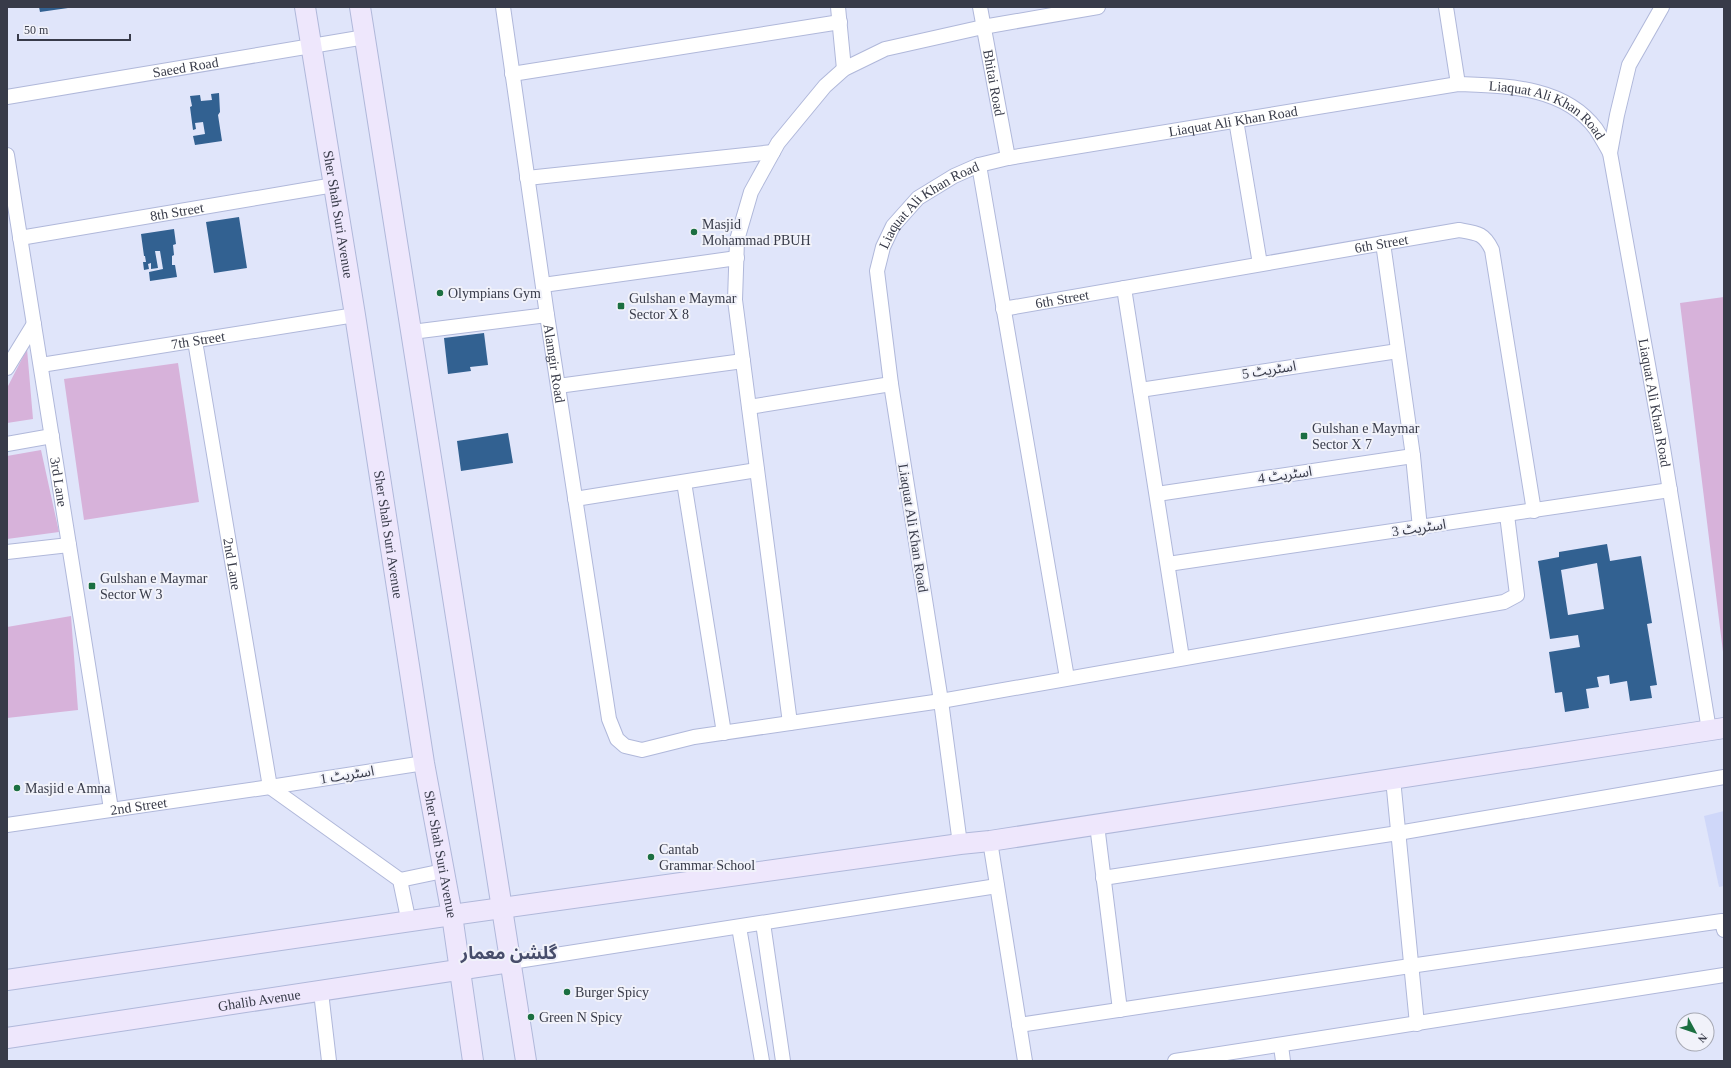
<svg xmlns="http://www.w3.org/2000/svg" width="1731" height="1068" font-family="'Times New Roman','Noto Sans Arabic',serif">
	<rect width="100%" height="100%" fill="#e0e5fa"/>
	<!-- built -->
	<path fill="#cfd7f9" d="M 1724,811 L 1724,886 L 1719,887 L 1704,816 Z"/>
	<!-- green -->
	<path fill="#d7b2da" d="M 1724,297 L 1724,660 L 1680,303 Z
		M 27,349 L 33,419 L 7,423 L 7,388 Z
		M 178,363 L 199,502 L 84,520 L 64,379 Z
		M 41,450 L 59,532 L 7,539 L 7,456 Z
		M 71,616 L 78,710 L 7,718 L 7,627 Z"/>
	<!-- building -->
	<path fill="#326191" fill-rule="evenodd" d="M 39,7 L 68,7 L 68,8 L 40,12 Z
		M 219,93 L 220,112 L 218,115 L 222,141 L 195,145 L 193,136 L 205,134 L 203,122 L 195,123 L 196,129 L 193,130 L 190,107 L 192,106 L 190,96 L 200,95 L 201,101 L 212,100 L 211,94 Z
		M 239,217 L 247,268 L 214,273 L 206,222 Z
		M 174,229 L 176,244 L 173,245 L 174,255 L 172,256 L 172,265 L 175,265 L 177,277 L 150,281 L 149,272 L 163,269 L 160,251 L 155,251 L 158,268 L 151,269 L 151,263 L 148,264 L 149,269 L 144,270 L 143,262 L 146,262 L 145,256 L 144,256 L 141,234 Z
		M 484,333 L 488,365 L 470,367 L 471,371 L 448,374 L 444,338 Z
		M 508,433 L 513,463 L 461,471 L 457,441 Z
		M 1607,544 L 1610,561 L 1641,556 L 1652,623 L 1647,624 L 1657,685 L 1650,686 L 1652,698 L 1630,701 L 1627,681 L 1610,684 L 1609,675 L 1597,677 L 1599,687 L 1586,689 L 1589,708 L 1565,712 L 1562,692 L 1555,693 L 1549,652 L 1580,647 L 1578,635 L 1550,639 L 1538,561 L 1559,557 L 1559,552 ZM 1597,563 L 1604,609 L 1568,615 L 1561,570 Z"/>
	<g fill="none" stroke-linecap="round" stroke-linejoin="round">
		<!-- street casing -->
		<g stroke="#b0b8da" stroke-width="16">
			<g id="street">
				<path id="s1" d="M 503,7 L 547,315 L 609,719 L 617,739 L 625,746 L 642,750 L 694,737 L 941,701 L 1504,602 L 1517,595 L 1507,515"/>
				<path d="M 838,7 L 844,69"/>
				<path id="s2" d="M 980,7 L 1008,158"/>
				<path d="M 1446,7 L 1458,84"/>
				<path d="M 512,74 L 840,22"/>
				<path id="s3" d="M 7,97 L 365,37"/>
				<path d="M 1236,120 L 1260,264"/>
				<path d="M 1610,153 L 1617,115 L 1629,65 L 1662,7"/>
				<path id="s4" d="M 7,155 L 111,809"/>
				<path d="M 979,165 L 1067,678"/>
				<path d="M 527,178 L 773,152"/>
				<path id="s5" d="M 20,238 L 334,185"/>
				<path d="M 1383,243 L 1413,456 L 1420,528"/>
				<path d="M 543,285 L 737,258"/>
				<path d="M 1124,288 L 1182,658"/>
				<path id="s6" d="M 1003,309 L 1459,230 C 1477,233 1484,233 1492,250 L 1534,511"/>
				<path d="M 412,332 L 547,315"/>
				<path id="s7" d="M 195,341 L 270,787"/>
				<path id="s8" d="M 41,365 L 355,315"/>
				<path d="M 7,368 L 34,324"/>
				<path d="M 558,386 L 743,361"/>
				<path d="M 1140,390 L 1398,351"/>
				<path d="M 749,407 L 891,384"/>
				<path d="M 7,444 L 52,436"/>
				<path d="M 684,482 L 724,733"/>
				<path d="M 1157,494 L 1413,456"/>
				<path d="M 575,499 L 757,470"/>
				<path d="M 7,552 L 69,545"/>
				<path d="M 1168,564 L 1670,490"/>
				<path d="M 790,723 L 735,300 L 737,240 L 751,192 L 778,143 L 825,86 L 844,69 L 885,49 L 983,27 L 1098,7"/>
				<path d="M 1393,779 L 1417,1024"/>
				<path d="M 270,787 L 400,880 L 409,923"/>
				<path id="s9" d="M 7,825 L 270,787 L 424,763"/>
				<path d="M 1097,825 L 1120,1010"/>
				<path d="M 990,841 L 1025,1061"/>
				<path id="s10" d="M 960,844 L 941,701 L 891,384 L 877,271 L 883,247 L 893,226 L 918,198 L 954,176 L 979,165 L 1008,158 L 1458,84 C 1507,86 1564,86 1596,129 C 1601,137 1606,145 1610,153 L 1663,448 L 1709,730"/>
				<path d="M 1103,878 L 1398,833 L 1724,777"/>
				<path d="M 400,880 L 443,871"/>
				<path d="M 763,923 L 783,1061"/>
				<path d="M 739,927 L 762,1061"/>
				<path d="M 511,962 L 997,886"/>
				<path d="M 321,992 L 329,1061"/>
				<path d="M 1019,1025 L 1410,966 L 1722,921 L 1724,930"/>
				<path d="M 1281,1046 L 1283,1061"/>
				<path d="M 1175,1061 L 1724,975"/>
			</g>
		</g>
		<!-- secondary casing -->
		<g stroke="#b0b8da" stroke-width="22">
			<g id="secondary">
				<path id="s11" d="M 305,7 L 355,315 L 424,763 L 452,915 L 473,1061"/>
				<path d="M 360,7 L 526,1061"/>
				<path d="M 7,980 L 452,915 L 960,844 L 990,841 L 1724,728"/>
				<path id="s12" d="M 7,1038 L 511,962"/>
			</g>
		</g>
		<!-- street -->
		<use href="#street" stroke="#fff" stroke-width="14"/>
		<!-- secondary -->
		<use href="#secondary" stroke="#eee7fc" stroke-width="20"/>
	</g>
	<!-- markers -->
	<g fill="#1b6f41" stroke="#f1f2fa" stroke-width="1.5">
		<circle cx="694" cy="232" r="4"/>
		<circle cx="440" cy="293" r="4"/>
		<rect x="617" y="302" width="8" height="8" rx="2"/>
		<rect x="1300" y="432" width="8" height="8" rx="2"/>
		<rect x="88" y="582" width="8" height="8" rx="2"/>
		<circle cx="17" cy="788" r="4"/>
		<circle cx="651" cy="857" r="4"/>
		<circle cx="567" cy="992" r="4"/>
		<circle cx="531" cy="1017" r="4"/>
	</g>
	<g text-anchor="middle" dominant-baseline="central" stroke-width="4" stroke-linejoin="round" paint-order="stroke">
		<!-- street labels -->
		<g font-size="14" fill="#383b49" stroke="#f1f2fa">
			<text stroke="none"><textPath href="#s3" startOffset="181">Saeed Road</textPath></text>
			<text stroke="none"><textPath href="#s2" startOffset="77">Bhitai Road</textPath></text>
			<text stroke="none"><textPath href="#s10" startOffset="1316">Liaquat Ali Khan Road</textPath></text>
			<text stroke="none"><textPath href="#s10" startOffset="992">Liaquat Ali Khan Road</textPath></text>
			<text stroke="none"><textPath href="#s10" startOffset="668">Liaquat Ali Khan Road</textPath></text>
			<text stroke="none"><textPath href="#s5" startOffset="159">8th Street</textPath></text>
			<text stroke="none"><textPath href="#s11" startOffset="210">Sher Shah Suri Avenue</textPath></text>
			<text stroke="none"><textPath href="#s6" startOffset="384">6th Street</textPath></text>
			<text stroke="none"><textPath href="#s6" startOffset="60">6th Street</textPath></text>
			<text stroke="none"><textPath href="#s8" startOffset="159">7th Street</textPath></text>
			<text stroke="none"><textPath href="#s1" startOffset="360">Alamgir Road</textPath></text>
			<text transform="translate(1269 370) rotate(-9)">اسٹریٹ 5</text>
			<text stroke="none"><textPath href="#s10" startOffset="1652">Liaquat Ali Khan Road</textPath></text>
			<text transform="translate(1285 475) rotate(-8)">اسٹریٹ 4</text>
			<text stroke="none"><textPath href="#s4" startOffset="331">3rd Lane</textPath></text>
			<text transform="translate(913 528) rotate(81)">Liaquat Ali Khan Road</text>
			<text transform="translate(1419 528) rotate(-8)">اسٹریٹ 3</text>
			<text stroke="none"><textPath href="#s11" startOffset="534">Sher Shah Suri Avenue</textPath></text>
			<text stroke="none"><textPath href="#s7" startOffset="226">2nd Lane</textPath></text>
			<text transform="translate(347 775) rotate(-9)">اسٹریٹ 1</text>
			<text stroke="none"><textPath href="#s9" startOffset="133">2nd Street</textPath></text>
			<text stroke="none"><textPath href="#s11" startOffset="858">Sher Shah Suri Avenue</textPath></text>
			<text stroke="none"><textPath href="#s12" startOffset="255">Ghalib Avenue</textPath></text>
		</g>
		<!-- poi labels -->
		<g font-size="14" fill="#383b49" stroke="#f1f2fa" text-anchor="start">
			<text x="702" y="224">Masjid<tspan x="702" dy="16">Mohammad PBUH</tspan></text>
			<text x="448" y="293">Olympians Gym</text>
			<text x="629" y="298">Gulshan e Maymar<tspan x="629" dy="16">Sector X 8</tspan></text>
			<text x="1312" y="428">Gulshan e Maymar<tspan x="1312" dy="16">Sector X 7</tspan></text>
			<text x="100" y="578">Gulshan e Maymar<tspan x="100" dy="16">Sector W 3</tspan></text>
			<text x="25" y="788">Masjid e Amna</text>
			<text x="659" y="849">Cantab<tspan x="659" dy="16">Grammar School</tspan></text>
			<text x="575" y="992">Burger Spicy</text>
			<text x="539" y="1017">Green N Spicy</text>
		</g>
		<!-- district labels -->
		<g font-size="18" font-weight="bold" fill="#484e6b" stroke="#f1f2fa">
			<text x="509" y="953">گلشن معمار</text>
		</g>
	</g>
	<!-- border -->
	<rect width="1731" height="1068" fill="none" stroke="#383b49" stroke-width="16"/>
	<!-- north arrow -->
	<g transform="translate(1695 1032) rotate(130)"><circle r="19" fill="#f1f2fa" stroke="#a7a9b3"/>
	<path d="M0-3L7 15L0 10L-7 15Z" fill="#1b6f41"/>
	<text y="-6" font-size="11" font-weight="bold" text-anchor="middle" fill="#383b49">N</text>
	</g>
	<!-- scale -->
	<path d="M18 34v6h112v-6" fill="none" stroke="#383b49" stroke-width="2"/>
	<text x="24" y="34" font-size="12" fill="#383b49" stroke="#f1f2fa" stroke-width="3" paint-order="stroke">50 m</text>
</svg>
